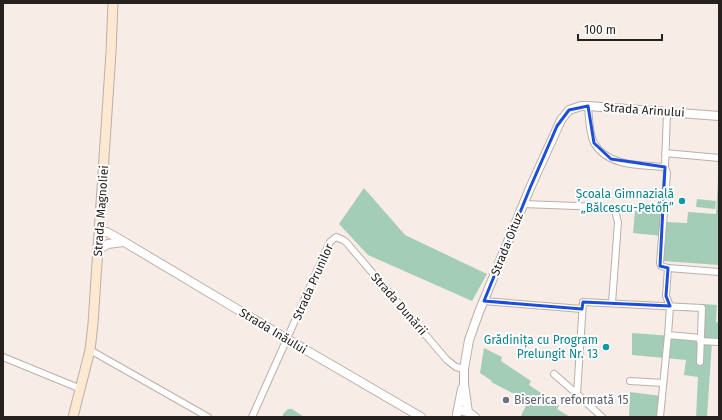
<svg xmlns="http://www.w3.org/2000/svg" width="722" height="420" font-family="'Fira Sans',sans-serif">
	<rect width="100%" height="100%" fill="#f8ece6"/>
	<!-- green -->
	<path fill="#a4cdb7" d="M 718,181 L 719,265 L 663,261 L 666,222 L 687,223 L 688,212 L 716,214 Z
		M 364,188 L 405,235 L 487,274 L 472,301 L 368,255 L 339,224 Z
		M 697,199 L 716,201 L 715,209 L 696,207 Z
		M 635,211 L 664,213 L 662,236 L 633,233 Z
		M 703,304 L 717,305 L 716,322 L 719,323 L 719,342 L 712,342 L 707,417 L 696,417 L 698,377 L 684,375 L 686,360 L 632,355 L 632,333 L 700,338 Z
		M 484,348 L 502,357 L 501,361 L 531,381 L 529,385 L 559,405 L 557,409 L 570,417 L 532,417 L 521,416 L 528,401 L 491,382 L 492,381 L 480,373 Z
		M 630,392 L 661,396 L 659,417 L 629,417 Z
		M 288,409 L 292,409 L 304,417 L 283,417 L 283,414 Z"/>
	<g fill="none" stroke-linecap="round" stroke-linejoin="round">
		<!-- minor casing -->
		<g stroke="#bbafaa" stroke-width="8">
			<path id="minor" d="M 588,106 C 589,117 589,133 594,143 C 608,167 641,165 665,167
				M 665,153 L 719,158
				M 523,204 L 602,207 L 609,208 L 615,211 L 618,222 L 612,303
				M 668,268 L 719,272
				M 484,301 L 582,309
				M 668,335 L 701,338
				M 700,341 L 719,342
				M 90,350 L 208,417
				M 3,357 L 81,389
				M 554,374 L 577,394
				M 630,381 L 663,383
				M 252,417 L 330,242 L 336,237 L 343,240 L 346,242 L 447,360 L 456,367 L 464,369
				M 602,417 L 577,394 L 583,302 L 702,308 L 700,362
				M 660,417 L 668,335 L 670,306 L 666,296 L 668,268 L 661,266 L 660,263 L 667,173 L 665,167 L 667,112"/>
		</g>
		<!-- tertiary casing -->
		<g stroke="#bbafaa" stroke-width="10">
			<path id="tertiary" d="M 100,231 L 107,232 L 126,243 L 287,339 L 421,417
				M 98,250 L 108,244 L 123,242
				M 463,411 L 468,412 L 475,417
				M 468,412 L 464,384 L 464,369 L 469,340 L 479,312 L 530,188 L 561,120 L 569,110 L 581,106 L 588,106 L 719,116
				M 457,414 L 462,389"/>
		</g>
		<!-- secondary casing -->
		<g stroke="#bbafaa" stroke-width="11">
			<path id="secondary" d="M 73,417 L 90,350 L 93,324 L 111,52 L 113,3"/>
		</g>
		<!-- minor -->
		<use href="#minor" stroke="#fff" stroke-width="6"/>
		<!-- tertiary -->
		<use href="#tertiary" stroke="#fff" stroke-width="8"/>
		<!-- secondary -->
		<use href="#secondary" stroke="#fde9d2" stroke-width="9"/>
	</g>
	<!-- marked area -->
	<path fill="none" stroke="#1d4ed8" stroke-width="3" stroke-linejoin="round" d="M 588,106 L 594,143 L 611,159 L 665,167 L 660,266 L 668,268 L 666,296 L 670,306 L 583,302 L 582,309 L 484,301 L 530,188 L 557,126 L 569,110 Z"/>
	<!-- markers -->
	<g fill="#0f9aa8" stroke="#fff" stroke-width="1.5">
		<circle cx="682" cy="201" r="4"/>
		<circle cx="606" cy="347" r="4"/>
	</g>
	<circle fill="#6b7280" stroke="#fff" stroke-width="1.5" cx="506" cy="400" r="4"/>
	<g text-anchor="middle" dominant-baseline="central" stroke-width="4" stroke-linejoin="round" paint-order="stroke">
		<!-- street labels -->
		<g font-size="12" fill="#25211f" stroke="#fff">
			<text transform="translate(644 110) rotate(4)">Strada Arinului</text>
			<text transform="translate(101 211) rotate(-86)">Strada Magnoliei</text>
			<text transform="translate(507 244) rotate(-68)">Strada Oituz</text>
			<text transform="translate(313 282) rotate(-66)">Strada Prunilor</text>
			<text transform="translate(399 304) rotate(49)">Strada Dunării</text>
			<text transform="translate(273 331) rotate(31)">Strada Inăului</text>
		</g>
		<!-- culture labels -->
		<g font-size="12" fill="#0d838f" stroke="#fff" text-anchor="end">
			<text x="674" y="194">Școala Gimnazială<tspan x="674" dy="14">„Bălcescu-Petőfi”</tspan></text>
			<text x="598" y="340">Grădinița cu Program<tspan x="598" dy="14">Prelungit Nr. 13</tspan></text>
		</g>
		<!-- worship labels -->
		<g font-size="12" fill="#5b616d" stroke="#fff" text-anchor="start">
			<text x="514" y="400">Biserica reformată 15</text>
		</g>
	</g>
	<!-- border -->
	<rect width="722" height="420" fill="none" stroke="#25211f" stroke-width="8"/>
	<!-- scale -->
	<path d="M578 34v6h84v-6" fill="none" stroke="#25211f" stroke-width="2"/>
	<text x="584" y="34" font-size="12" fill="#25211f" stroke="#ffffff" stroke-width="3" paint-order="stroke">100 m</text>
</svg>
